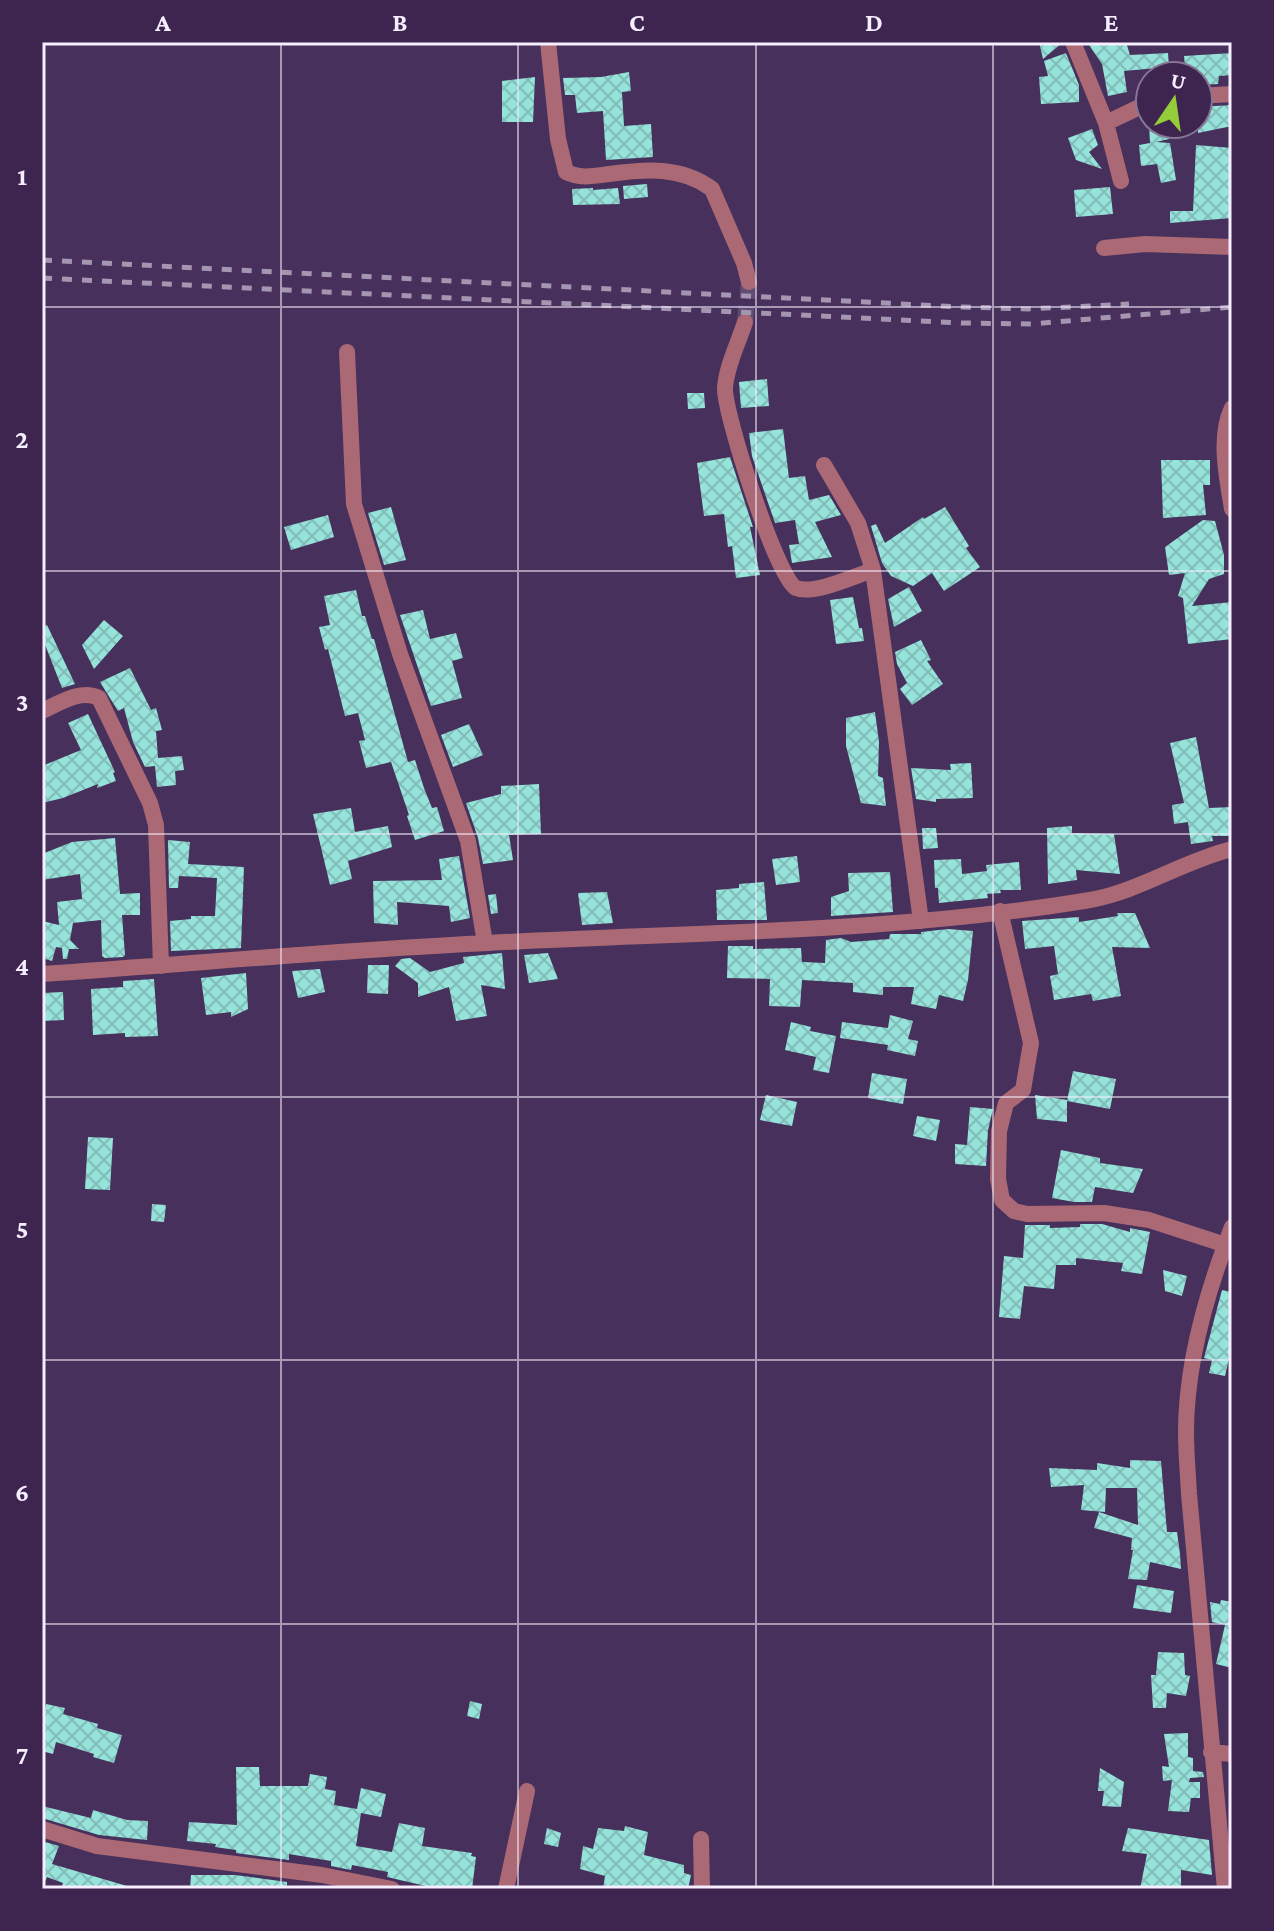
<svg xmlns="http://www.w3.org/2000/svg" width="1274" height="1931" font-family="'Crimson Pro',serif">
	<defs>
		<pattern id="building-cross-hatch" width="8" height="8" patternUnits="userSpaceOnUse" patternTransform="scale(2)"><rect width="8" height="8" fill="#95e3db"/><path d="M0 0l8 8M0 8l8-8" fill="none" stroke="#82bcb7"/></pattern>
	</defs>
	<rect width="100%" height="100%" fill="#47305b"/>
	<!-- building -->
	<path fill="url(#building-cross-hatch)" d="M 1039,42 L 1062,42 L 1062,43 L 1043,59 Z
		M 1098,42 L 1126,42 L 1130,55 L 1168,53 L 1169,67 L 1124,71 L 1127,92 L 1108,96 L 1102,64 L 1089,45 Z
		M 1066,53 L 1079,85 L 1079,102 L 1041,104 L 1039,77 L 1048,76 L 1044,61 Z
		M 1232,53 L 1232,75 L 1219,76 L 1218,84 L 1200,85 L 1200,74 L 1186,75 L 1184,56 Z
		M 629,72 L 631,91 L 622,92 L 624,126 L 651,124 L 653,157 L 606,160 L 603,111 L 577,113 L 575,95 L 565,95 L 563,78 L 601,77 Z
		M 535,77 L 533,122 L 502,122 L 502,81 Z
		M 1232,105 L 1232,126 L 1198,133 L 1198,107 Z
		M 1149,124 L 1168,124 L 1169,139 L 1156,142 L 1170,143 L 1176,180 L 1161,183 L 1157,164 L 1141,166 L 1139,145 L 1150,143 Z
		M 1092,129 L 1098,145 L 1089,152 L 1102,169 L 1076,160 L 1068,138 Z
		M 1196,145 L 1232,148 L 1232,175 L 1229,174 L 1232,218 L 1170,223 L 1170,211 L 1193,211 Z
		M 647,184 L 648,197 L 624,199 L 623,186 Z
		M 1110,187 L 1113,214 L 1076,217 L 1074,190 Z
		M 593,188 L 593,190 L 618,188 L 620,204 L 573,205 L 572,189 Z
		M 767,379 L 769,406 L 741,408 L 739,382 Z
		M 687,393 L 704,393 L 705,408 L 688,409 Z
		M 783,429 L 789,478 L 805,476 L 809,500 L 829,495 L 841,515 L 815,522 L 832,557 L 792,563 L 789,545 L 799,544 L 795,520 L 775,523 L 752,456 L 749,433 Z
		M 730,457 L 753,527 L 750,527 L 760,575 L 736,578 L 732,546 L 728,547 L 724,514 L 704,516 L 697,463 Z
		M 1161,460 L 1210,460 L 1210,485 L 1203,485 L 1206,515 L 1163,518 Z
		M 391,507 L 406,560 L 384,565 L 368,513 Z
		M 945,507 L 969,546 L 966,548 L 980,567 L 944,591 L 932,573 L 913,586 L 891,576 L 882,563 L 871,526 L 876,524 L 885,543 L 923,517 L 924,519 Z
		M 328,515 L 334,537 L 291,550 L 284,527 Z
		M 1203,520 L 1215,521 L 1224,555 L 1224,574 L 1209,579 L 1192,606 L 1232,602 L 1232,639 L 1188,644 L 1183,598 L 1178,596 L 1185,573 L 1169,575 L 1165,547 Z
		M 909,587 L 922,611 L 894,627 L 888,599 Z
		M 356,590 L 362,616 L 365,616 L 372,639 L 374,639 L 408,762 L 415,760 L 424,788 L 432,808 L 437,807 L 444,831 L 415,840 L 407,816 L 409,815 L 391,762 L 366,768 L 359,741 L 365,740 L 358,713 L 345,716 L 328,649 L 325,650 L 319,627 L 330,625 L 324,596 Z
		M 853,597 L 859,628 L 862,628 L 864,641 L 836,644 L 830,600 Z
		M 423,610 L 430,639 L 456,633 L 463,658 L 452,661 L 462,698 L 431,706 L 400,615 Z
		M 104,620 L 123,636 L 94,669 L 82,645 Z
		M 47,625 L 75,684 L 62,688 L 42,637 L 42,626 Z
		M 921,640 L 931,660 L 927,661 L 943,684 L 912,705 L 900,689 L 907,683 L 897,664 L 895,652 Z
		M 130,668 L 151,710 L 156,708 L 162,730 L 156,731 L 158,758 L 182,756 L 184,770 L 175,771 L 176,785 L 157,787 L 155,766 L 145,767 L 133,742 L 124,708 L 118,711 L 100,682 Z
		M 875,712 L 879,742 L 878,776 L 883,778 L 886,806 L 861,803 L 846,746 L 846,718 Z
		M 88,714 L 115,772 L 113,773 L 116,781 L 97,788 L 98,784 L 63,798 L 42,803 L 42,766 L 81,750 L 68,723 Z
		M 469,724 L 483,755 L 453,767 L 441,735 Z
		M 1196,737 L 1209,808 L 1232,807 L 1232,836 L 1212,836 L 1213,841 L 1191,844 L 1188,822 L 1174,824 L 1172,805 L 1184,803 L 1170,743 Z
		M 971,763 L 973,798 L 936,799 L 936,802 L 916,799 L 911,768 L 951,770 L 950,764 Z
		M 539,784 L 541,834 L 509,835 L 513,860 L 483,864 L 478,838 L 466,803 L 501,794 L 501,786 Z
		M 351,808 L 355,832 L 388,826 L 392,847 L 348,861 L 352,879 L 330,885 L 313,814 Z
		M 1072,826 L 1072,833 L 1114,834 L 1120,874 L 1076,870 L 1077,880 L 1048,884 L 1047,828 Z
		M 922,828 L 936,828 L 938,848 L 923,849 Z
		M 115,838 L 120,894 L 140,893 L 140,915 L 122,915 L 125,955 L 123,957 L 105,958 L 102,956 L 101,920 L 73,923 L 70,940 L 79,949 L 69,949 L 67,959 L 63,959 L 62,948 L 56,947 L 52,961 L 42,958 L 42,921 L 59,925 L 57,902 L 82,899 L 80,874 L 42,880 L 42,854 L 72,842 Z
		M 168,840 L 190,842 L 188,864 L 244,867 L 241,948 L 171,951 L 170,921 L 191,919 L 191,916 L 215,916 L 217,878 L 179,876 L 178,888 L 169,888 Z
		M 459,856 L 470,918 L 451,922 L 449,906 L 397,902 L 398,925 L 374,923 L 373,881 L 442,880 L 439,859 Z
		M 797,856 L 800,882 L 776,885 L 772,859 Z
		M 961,859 L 962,874 L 987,871 L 986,865 L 1019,862 L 1021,890 L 1000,890 L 1001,893 L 987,894 L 988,898 L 939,903 L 938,888 L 935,888 L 934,860 Z
		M 890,872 L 893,912 L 831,916 L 831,897 L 849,891 L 848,873 Z
		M 764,882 L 767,920 L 717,920 L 716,890 L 739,888 L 739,884 Z
		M 607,892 L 613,923 L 582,925 L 578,893 Z
		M 496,894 L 498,913 L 491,914 L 488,895 Z
		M 1117,913 L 1135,913 L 1150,948 L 1112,947 L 1121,996 L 1093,1001 L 1091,994 L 1054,1000 L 1050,976 L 1058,974 L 1054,946 L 1025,949 L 1022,921 L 1079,917 L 1079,922 L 1118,916 Z
		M 948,929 L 973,931 L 968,980 L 963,1001 L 939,995 L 936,1009 L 911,1004 L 914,987 L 883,987 L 883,995 L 853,992 L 853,983 L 802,980 L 800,1007 L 769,1006 L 770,979 L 727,978 L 728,946 L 753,946 L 753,949 L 801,948 L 802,962 L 825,963 L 826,940 L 841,938 L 851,942 L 889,939 L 890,934 L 921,934 L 921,932 Z
		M 502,953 L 505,989 L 481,985 L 487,1016 L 456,1021 L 449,987 L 418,997 L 418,983 L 395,966 L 401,959 L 410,958 L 430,972 L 464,963 L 463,957 Z
		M 548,953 L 558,979 L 529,983 L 524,955 Z
		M 368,965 L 389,965 L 388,994 L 367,993 Z
		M 320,969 L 325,992 L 298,998 L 292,971 Z
		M 246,973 L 248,1009 L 231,1017 L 231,1012 L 206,1015 L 201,978 Z
		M 154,979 L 158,1036 L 125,1037 L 125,1033 L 93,1035 L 91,989 L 123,987 L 123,981 Z
		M 63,992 L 64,1020 L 42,1021 L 42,993 Z
		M 890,1015 L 913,1021 L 908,1039 L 918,1041 L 915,1056 L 887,1050 L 888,1045 L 840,1038 L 842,1022 L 888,1028 Z
		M 791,1022 L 811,1027 L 810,1031 L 836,1036 L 829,1073 L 813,1070 L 816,1057 L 785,1050 Z
		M 1073,1071 L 1116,1079 L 1110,1109 L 1067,1101 Z
		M 872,1073 L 907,1079 L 903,1104 L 868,1098 Z
		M 766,1095 L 797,1102 L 792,1126 L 760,1120 Z
		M 1035,1095 L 1067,1100 L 1067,1122 L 1037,1119 Z
		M 970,1107 L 993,1109 L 988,1130 L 986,1166 L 955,1164 L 955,1144 L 967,1145 Z
		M 917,1116 L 940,1120 L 936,1141 L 913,1136 Z
		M 88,1137 L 113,1138 L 110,1190 L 85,1189 Z
		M 1061,1150 L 1100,1158 L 1100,1163 L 1143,1169 L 1133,1193 L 1095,1187 L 1092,1202 L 1074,1202 L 1052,1198 Z
		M 152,1204 L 166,1205 L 164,1222 L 151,1221 Z
		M 1080,1224 L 1102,1224 L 1130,1232 L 1130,1228 L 1150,1232 L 1142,1274 L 1121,1271 L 1123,1263 L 1076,1258 L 1076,1265 L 1056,1265 L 1054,1289 L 1024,1286 L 1020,1319 L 999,1317 L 1004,1256 L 1023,1258 L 1025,1225 L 1050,1225 L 1050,1228 L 1080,1227 Z
		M 1163,1270 L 1187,1276 L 1182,1296 L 1165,1291 Z
		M 1222,1290 L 1232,1292 L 1232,1345 L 1225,1376 L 1209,1373 L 1212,1360 L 1204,1358 Z
		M 1130,1460 L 1161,1461 L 1167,1532 L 1177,1532 L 1180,1554 L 1181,1569 L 1150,1562 L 1147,1580 L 1128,1579 L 1133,1550 L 1131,1550 L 1132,1538 L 1094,1528 L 1099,1512 L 1138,1525 L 1137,1488 L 1106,1488 L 1105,1512 L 1081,1510 L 1084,1485 L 1051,1487 L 1049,1468 L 1097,1470 L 1097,1463 L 1130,1468 Z
		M 1137,1585 L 1174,1591 L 1171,1613 L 1133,1608 Z
		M 1221,1600 L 1232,1602 L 1232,1668 L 1216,1664 L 1225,1625 L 1212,1622 L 1210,1602 L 1220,1604 Z
		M 1158,1652 L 1184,1653 L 1185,1675 L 1190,1676 L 1186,1696 L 1167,1693 L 1166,1708 L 1153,1708 L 1151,1675 L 1156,1675 Z
		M 470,1701 L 482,1704 L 479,1719 L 467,1716 Z
		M 46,1704 L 65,1708 L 63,1714 L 98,1724 L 97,1728 L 122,1735 L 114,1763 L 93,1757 L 94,1754 L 56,1742 L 53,1754 L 42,1751 L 42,1721 Z
		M 1188,1733 L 1188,1757 L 1193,1758 L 1193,1771 L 1203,1772 L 1204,1777 L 1190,1778 L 1189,1782 L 1200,1782 L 1200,1798 L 1191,1798 L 1189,1812 L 1168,1811 L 1172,1780 L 1163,1781 L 1162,1766 L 1169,1767 L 1164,1734 Z
		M 236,1767 L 259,1767 L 260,1786 L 308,1786 L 310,1774 L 327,1777 L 325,1789 L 336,1791 L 334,1805 L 357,1809 L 361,1788 L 386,1794 L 381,1817 L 361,1813 L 356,1846 L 392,1852 L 399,1823 L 425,1828 L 422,1846 L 472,1853 L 471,1856 L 476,1857 L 472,1889 L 430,1887 L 387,1877 L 388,1872 L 352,1865 L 351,1870 L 331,1866 L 331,1861 L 289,1854 L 289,1860 L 236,1853 L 236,1850 L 215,1847 L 216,1844 L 187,1841 L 189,1822 L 237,1825 Z
		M 1100,1768 L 1124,1782 L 1121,1807 L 1102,1806 L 1104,1791 L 1098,1791 Z
		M 42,1806 L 91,1818 L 93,1810 L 127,1820 L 148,1821 L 147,1840 L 99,1835 L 42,1818 Z
		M 625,1826 L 648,1832 L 644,1855 L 684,1865 L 684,1873 L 691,1875 L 688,1889 L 603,1889 L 605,1876 L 580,1869 L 583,1846 L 593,1849 L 598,1828 L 624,1831 Z
		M 547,1828 L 561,1833 L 558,1847 L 544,1844 Z
		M 1128,1828 L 1209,1840 L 1212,1875 L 1181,1870 L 1181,1889 L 1140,1889 L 1147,1854 L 1122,1851 Z
		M 42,1841 L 59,1846 L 52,1864 L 127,1886 L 126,1889 L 61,1889 L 63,1883 L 47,1877 L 42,1888 Z
		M 191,1875 L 235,1875 L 287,1882 L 287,1889 L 190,1889 Z"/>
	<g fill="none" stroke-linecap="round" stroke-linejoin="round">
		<!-- minor-tunnel -->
		<path stroke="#614c73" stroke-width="16" stroke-dasharray="16 8" stroke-linecap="butt" d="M 745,322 L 749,282"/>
		<!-- minor -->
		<path stroke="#ab6975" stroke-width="16" d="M 548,42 L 558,139 L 566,172 C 580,179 594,176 609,174 C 646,169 681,166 712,189 L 744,263 L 749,282
			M 1073,42 L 1106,123 L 1150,102
			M 1198,96 L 1232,94
			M 1106,123 L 1121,181
			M 1104,248 L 1145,244 L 1232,247
			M 745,322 C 738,344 727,365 725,387 C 723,411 778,581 796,588 C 814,595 855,576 873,570
			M 347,352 L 354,504 L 400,654 L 468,841 L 485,943
			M 1232,408 C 1218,437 1227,478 1232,509
			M 824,465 L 858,523 L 873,570 L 921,921
			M 42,711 C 60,703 80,689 99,698 L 150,803 L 156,825 L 161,966
			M 1000,911 L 1031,1043 L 1023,1090 L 1006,1103 L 999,1131 L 998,1179 L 1002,1200 L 1014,1211 L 1027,1214 L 1104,1213 L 1149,1220 L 1232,1247
			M 42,974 C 191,964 339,950 488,943 C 689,932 892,933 1090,900 C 1140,891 1183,861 1232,849
			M 1211,1752 L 1232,1754
			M 42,1829 L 97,1846 L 322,1875 L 392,1889
			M 701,1839 L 702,1889
			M 506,1889 L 527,1791
			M 1225,1889 L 1189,1494 C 1188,1474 1186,1453 1186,1432 C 1186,1363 1207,1291 1232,1227"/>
		<!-- rail -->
		<path stroke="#a495b1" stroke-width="5" stroke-dasharray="10 10" stroke-linecap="butt" d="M 42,260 L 962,307 L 1028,309 L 1129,304
			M 42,278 L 963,323 L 1031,324 L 1232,307"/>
	</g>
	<!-- grid -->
	<path fill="none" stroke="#f6eefe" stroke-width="2" stroke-opacity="0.55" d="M 281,42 L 281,1889M 518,42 L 518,1889M 756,42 L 756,1889M 993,42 L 993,1889M 42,307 L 1232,307M 42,571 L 1232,571M 42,834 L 1232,834M 42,1097 L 1232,1097M 42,1360 L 1232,1360M 42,1624 L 1232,1624"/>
	<!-- border -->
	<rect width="1274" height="1931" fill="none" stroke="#3d2550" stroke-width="88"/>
	<!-- north arrow -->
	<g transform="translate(1174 100) rotate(13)"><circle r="38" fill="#3d2550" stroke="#877596" stroke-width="2"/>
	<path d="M0-6L14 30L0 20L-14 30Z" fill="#95cc3a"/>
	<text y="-12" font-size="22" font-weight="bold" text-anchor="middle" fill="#f6eefe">U</text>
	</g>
	<rect x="44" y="44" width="1186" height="1843" fill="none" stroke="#f6eefe" stroke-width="3"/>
	<g font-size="26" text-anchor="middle" font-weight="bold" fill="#f6eefe">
		<text x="163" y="31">A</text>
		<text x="400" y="31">B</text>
		<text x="637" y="31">C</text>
		<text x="874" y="31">D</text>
		<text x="1111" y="31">E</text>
		<text x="22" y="185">1</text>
		<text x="22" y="448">2</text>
		<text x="22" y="711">3</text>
		<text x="22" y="975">4</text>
		<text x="22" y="1238">5</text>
		<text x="22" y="1501">6</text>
		<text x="22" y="1764">7</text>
	</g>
</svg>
